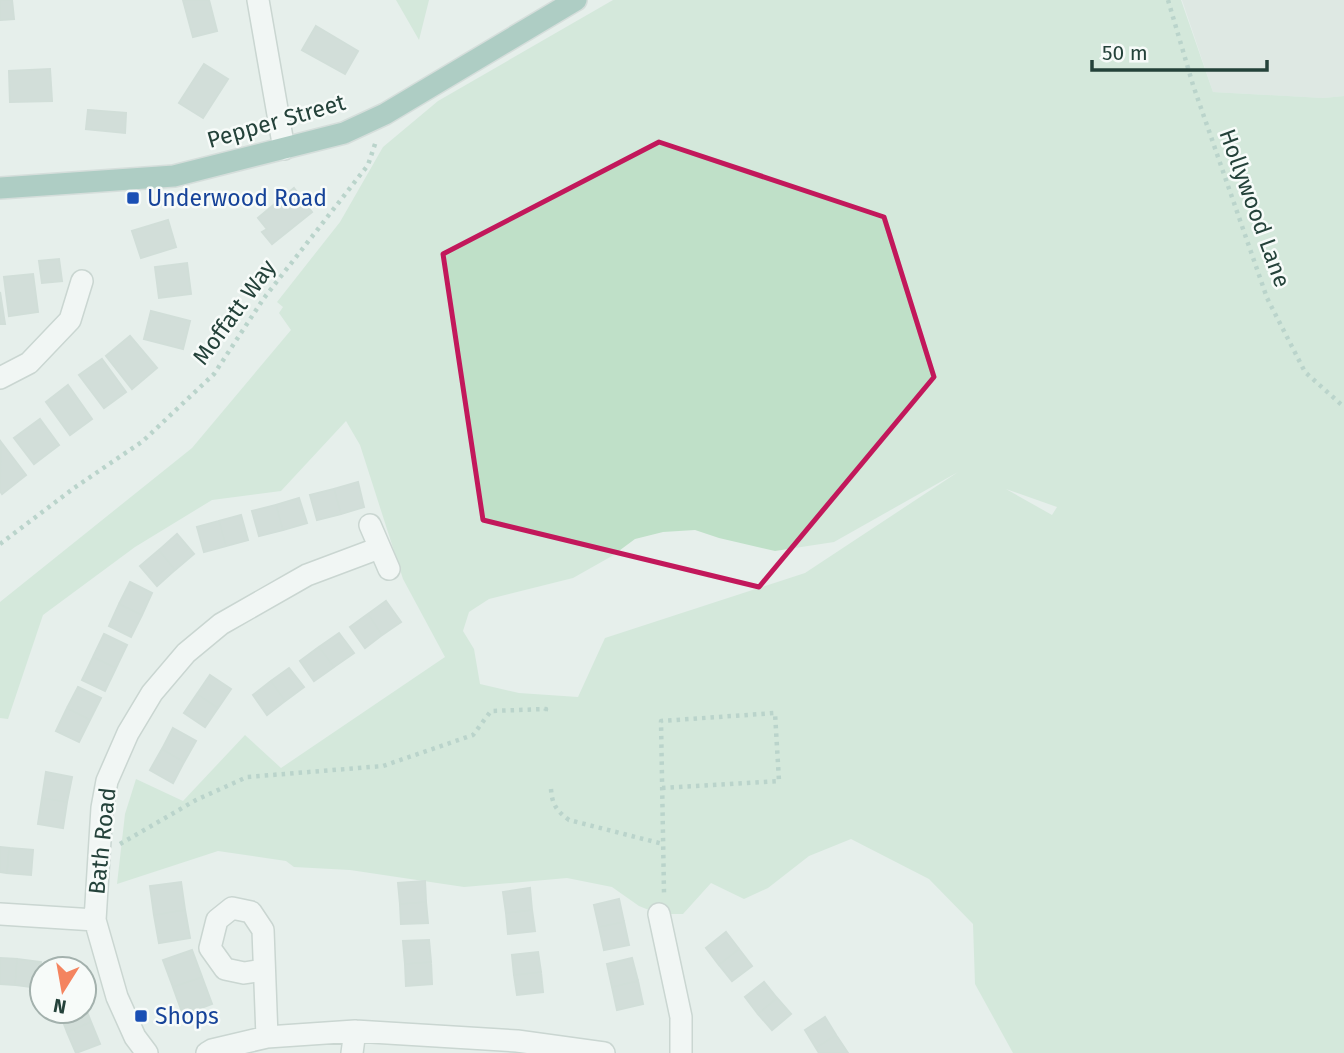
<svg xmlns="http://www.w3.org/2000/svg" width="1344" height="1053" font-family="'Fira Sans',sans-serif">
	<rect width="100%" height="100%" fill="#e6efeb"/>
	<!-- built -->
	<path fill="#d4dfda" d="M 1182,0 L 1344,0 L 1344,96 L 1323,98 L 1213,92 Z"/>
	<!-- green -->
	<path fill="#bfe0c8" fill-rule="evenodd" d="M 396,0 L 429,0 L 419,40 Z
		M 613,0 L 1181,0 L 1213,92 L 1323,98 L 1344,96 L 1344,1053 L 1013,1053 L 975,984 L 973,924 L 929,879 L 851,839 L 809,856 L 768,888 L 744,899 L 711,883 L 683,914 L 659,914 L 639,906 L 612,887 L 567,878 L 464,887 L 350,870 L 294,867 L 286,861 L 218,851 L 117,884 L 125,814 L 136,779 L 183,801 L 245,735 L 281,768 L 445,657 L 403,579 L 360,445 L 346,421 L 281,491 L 212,500 L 135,547 L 43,615 L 8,719 L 0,718 L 0,602 L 192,448 L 291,330 L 279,313 L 283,307 L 277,302 L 340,222 L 383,147 L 438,101 ZM 958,472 L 805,573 L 605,638 L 578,697 L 519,693 L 480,684 L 474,649 L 463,631 L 469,612 L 489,599 L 573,578 L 612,556 L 635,539 L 663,532 L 695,530 L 719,538 L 775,551 L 834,542 ZM 1006,489 L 1057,507 L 1052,515 Z"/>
	<!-- building -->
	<path fill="#bbcac4" stroke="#b8c9c2" stroke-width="2" d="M 0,0 L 12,0 L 14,19 L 0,20 Z
		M 183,0 L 209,0 L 217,31 L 193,37 Z
		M 316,26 L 358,51 L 345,74 L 302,50 Z
		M 204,64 L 228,79 L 203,118 L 179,103 Z
		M 50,69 L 52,101 L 10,102 L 9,71 Z
		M 88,110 L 126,113 L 125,133 L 86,129 Z
		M 294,188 L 312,212 L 272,244 L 262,232 L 267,229 L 258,218 Z
		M 168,220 L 176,247 L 141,258 L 132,231 Z
		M 59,259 L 62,281 L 42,283 L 39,261 Z
		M 187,263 L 191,294 L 159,298 L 155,267 Z
		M 33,274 L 38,312 L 9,316 L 4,277 Z
		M 0,292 L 5,324 L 0,324 Z
		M 151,311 L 190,321 L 183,349 L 144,339 Z
		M 130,336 L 157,368 L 132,389 L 106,356 Z
		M 102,359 L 126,392 L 104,408 L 79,375 Z
		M 68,385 L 92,419 L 70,435 L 46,402 Z
		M 40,419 L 59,445 L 34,464 L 14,438 Z
		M 1,442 L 26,475 L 2,494 L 0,491 Z
		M 358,482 L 364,507 L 341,514 L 334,489 Z
		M 334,489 L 341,514 L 317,520 L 310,495 Z
		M 299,498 L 307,523 L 283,530 L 276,505 Z
		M 276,505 L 283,530 L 259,536 L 252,511 Z
		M 241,515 L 248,540 L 226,546 L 219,521 Z
		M 219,521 L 226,546 L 204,552 L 197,527 Z
		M 177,534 L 194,554 L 175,570 L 159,550 Z
		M 159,550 L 175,570 L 157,586 L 140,566 Z
		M 130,582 L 152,593 L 142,615 L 119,604 Z
		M 386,601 L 401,622 L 382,635 L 368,614 Z
		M 119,604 L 142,615 L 131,637 L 109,626 Z
		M 368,614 L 382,635 L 365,648 L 350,627 Z
		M 339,633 L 354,653 L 334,667 L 319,647 Z
		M 104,634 L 127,645 L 116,668 L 93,657 Z
		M 319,647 L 334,667 L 314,681 L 300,661 Z
		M 93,657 L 116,668 L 105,691 L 82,680 Z
		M 289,668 L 304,687 L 285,701 L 271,681 Z
		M 210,675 L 231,689 L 218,708 L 197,694 Z
		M 271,681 L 285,701 L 267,715 L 253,695 Z
		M 78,687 L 101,698 L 90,720 L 67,708 Z
		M 197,694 L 218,708 L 205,727 L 184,713 Z
		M 67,708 L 90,720 L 79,742 L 56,731 Z
		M 173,728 L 196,741 L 184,762 L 162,749 Z
		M 162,749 L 184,762 L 173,783 L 150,770 Z
		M 46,772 L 72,777 L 67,802 L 42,798 Z
		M 42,798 L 67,802 L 63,828 L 38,824 Z
		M 0,847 L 9,848 L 7,873 L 0,872 Z
		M 9,848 L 33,850 L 31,875 L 7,873 Z
		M 425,881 L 426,902 L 400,904 L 398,883 Z
		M 181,882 L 185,910 L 154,915 L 150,886 Z
		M 530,888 L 532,910 L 506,913 L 503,892 Z
		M 619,899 L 624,922 L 599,927 L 594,905 Z
		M 426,902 L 428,923 L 401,924 L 400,904 Z
		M 185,910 L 190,938 L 159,943 L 154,915 Z
		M 532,910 L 535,931 L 508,934 L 506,913 Z
		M 624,922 L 629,945 L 604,950 L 599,927 Z
		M 726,932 L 739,949 L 719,965 L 706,948 Z
		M 429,940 L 431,962 L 405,964 L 403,941 Z
		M 739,949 L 752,966 L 732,981 L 719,965 Z
		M 192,950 L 202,977 L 173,987 L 163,960 Z
		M 538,952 L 541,972 L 514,975 L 512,955 Z
		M 0,958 L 17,959 L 15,985 L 0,984 Z
		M 632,958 L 638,981 L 612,987 L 607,964 Z
		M 17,959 L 41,962 L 38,988 L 15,985 Z
		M 431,962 L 432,984 L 406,986 L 405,964 Z
		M 541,972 L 543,992 L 517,995 L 514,975 Z
		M 202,977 L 212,1004 L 183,1015 L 173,987 Z
		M 638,981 L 643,1004 L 617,1010 L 612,987 Z
		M 764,982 L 777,998 L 758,1014 L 745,997 Z
		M 777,998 L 791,1014 L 772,1030 L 758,1014 Z
		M 84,1004 L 91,1022 L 67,1032 L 59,1011 L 84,1011 Z
		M 825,1017 L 836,1035 L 816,1048 L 805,1030 Z
		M 91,1022 L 100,1044 L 76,1053 L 67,1032 Z
		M 836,1035 L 848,1053 L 819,1053 L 816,1048 Z"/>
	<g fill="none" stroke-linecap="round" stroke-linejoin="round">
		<!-- minor casing -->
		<g stroke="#a8b8b2" stroke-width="24">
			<path id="minor" d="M 258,0 L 284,149
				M 0,378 L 29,363 L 70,320 L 82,281
				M 370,525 L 389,569
				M 0,914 L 95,920
				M 659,914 L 681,1017 L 681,1053
				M 263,970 L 244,973 L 225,969 L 210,948 L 217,920 L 232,908 L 251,912 L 263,930 L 267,1037
				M 147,1053 L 135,1037 L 117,997 L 95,920 L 102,808 L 107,781 L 128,733 L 152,693 L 186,653 L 221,624 L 307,575 L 379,548
				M 207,1053 L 212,1050 L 267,1037 L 355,1031 L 517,1041 L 604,1053
				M 352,1053 L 355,1031"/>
		</g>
		<!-- major casing -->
		<g stroke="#c2cac8" stroke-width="24">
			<path id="major" d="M 0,188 L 174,176 L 344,133 L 385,114 L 576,0"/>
		</g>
		<!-- path -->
		<path stroke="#86b3a5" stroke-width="4.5" stroke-dasharray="3.5 5" stroke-linecap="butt" d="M 1168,0 L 1193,85 L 1267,298 L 1305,372 L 1344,407
			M 0,544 L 74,488 L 143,441 L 214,374 L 264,298 L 368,165 L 376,141
			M 662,788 L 779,781 L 775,713 L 661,721 L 664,893
			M 551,789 C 552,805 557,811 569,820 L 663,844
			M 120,844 L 196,800 L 247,777 L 383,766 L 473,735 L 491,711 L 546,709 L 545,714"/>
		<!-- minor -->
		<use href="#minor" stroke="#fff" stroke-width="21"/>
		<!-- major -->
		<use href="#major" stroke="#6aa596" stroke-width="21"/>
	</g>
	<!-- marked area -->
	<path d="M0 0H1344V1053H0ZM 659,142 L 884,217 L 934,377 L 759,587 L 483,520 L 443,254 Z" fill="#e6efeb" fill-opacity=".55" fill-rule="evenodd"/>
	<path fill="none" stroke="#c2185b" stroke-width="5" stroke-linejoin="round" d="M 659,142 L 884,217 L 934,377 L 759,587 L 483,520 L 443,254 Z"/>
	<!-- markers -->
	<g fill="#1a4fb4" stroke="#f7fbf9" stroke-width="2.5">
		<rect x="126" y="191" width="14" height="14" rx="3.5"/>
		<rect x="134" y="1009" width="14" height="14" rx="3.5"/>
	</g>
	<g text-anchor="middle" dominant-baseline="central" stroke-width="5" stroke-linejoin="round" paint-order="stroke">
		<!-- street labels -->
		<g font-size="23" fill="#24423a" stroke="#f7fbf9">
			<text transform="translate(276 121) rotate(-16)">Pepper Street</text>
			<text transform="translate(1255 208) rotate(70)">Hollywood Lane</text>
			<text transform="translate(234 312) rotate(-54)">Moffatt Way</text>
			<text transform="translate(102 841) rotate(-84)">Bath Road</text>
		</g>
		<!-- transit labels -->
		<g font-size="23" fill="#164399" stroke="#f7fbf9" text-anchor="start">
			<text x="147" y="198">Underwood Road</text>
			<text x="155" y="1016">Shops</text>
		</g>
	</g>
	<!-- north arrow -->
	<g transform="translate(63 990) rotate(191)"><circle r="33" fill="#f7fbf9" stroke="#a3b1ad" stroke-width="2"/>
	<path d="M0-5L12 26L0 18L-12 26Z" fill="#f4845f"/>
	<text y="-10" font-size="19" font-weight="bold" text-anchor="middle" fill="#24423a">N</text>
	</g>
	<!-- scale -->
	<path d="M1092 60v10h175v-10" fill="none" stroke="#24423a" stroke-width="3.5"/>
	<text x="1102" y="60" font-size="21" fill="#24423a" stroke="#f7fbf9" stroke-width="5" paint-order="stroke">50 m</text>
</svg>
